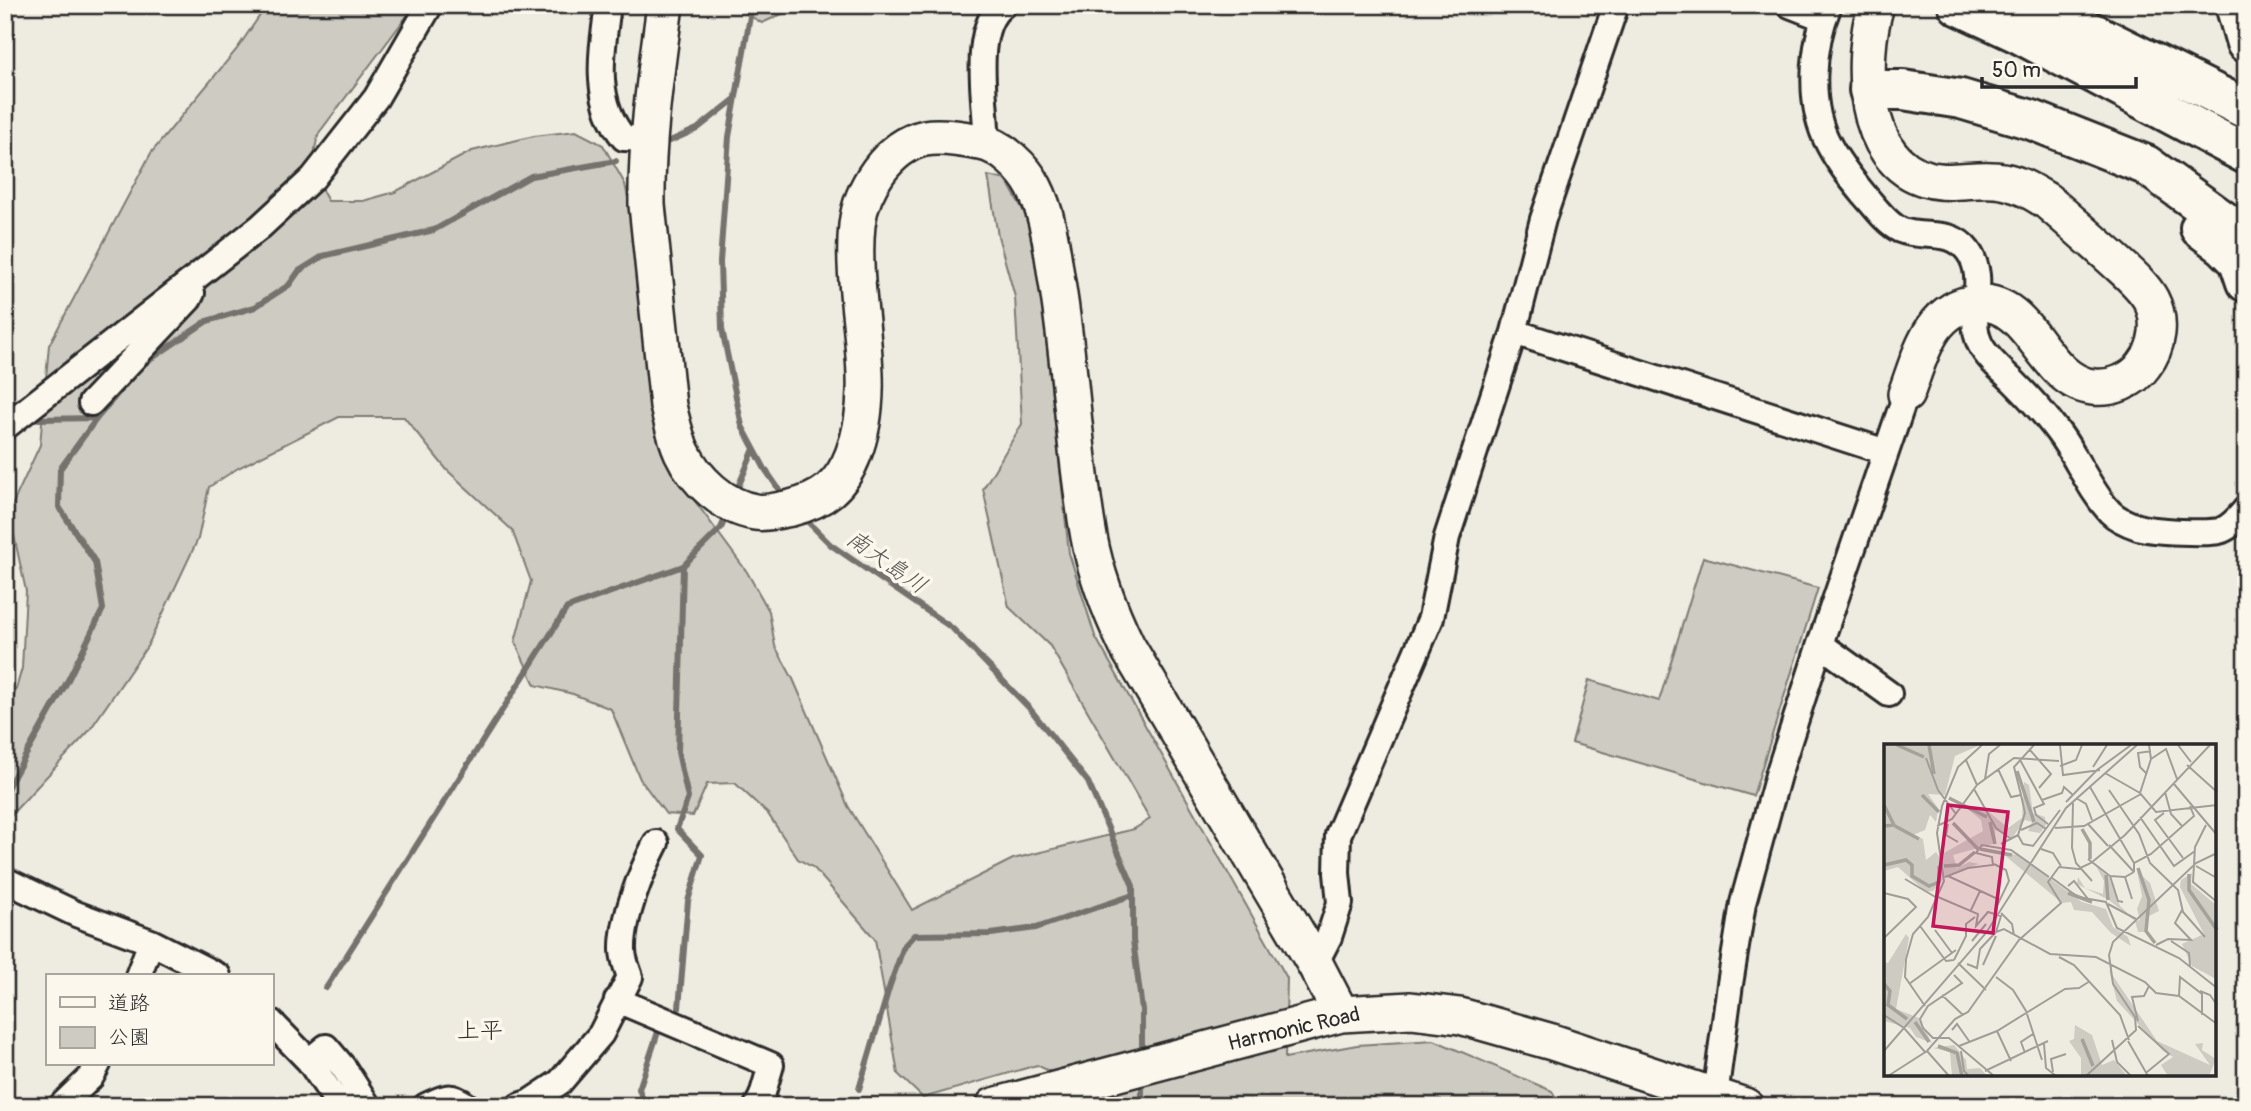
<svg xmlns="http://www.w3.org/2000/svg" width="2251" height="1111" font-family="Pangolin,'Klee One',sans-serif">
	<rect width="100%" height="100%" fill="#eeebe0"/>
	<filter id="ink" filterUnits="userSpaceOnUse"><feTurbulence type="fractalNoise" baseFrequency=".0143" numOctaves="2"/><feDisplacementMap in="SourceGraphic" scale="14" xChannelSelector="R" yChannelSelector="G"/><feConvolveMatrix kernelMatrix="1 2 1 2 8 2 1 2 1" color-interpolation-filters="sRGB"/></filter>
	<g filter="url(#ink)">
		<!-- green -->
		<path fill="#cecbc2" stroke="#7c7b76" stroke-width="2" d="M 267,5 L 415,5 L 319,133 C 310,161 313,177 328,201 L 363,201 L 395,192 L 472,151 L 534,136 L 576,131 L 603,145 L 625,184 L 641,259 L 678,478 L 747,572 L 769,611 L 775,646 L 793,679 L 848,806 L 912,910 L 1013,859 L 1134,829 L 1150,819 L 1050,646 L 1009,607 L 983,489 L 1022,424 L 1015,297 L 998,236 L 988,176 L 1006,180 L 1027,217 L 1040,282 L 1069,553 L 1095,636 L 1287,978 L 1285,1058 L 1357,1045 L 1434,1040 L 1552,1091 L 1561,1106 L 1065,1106 L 1057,1075 L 1037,1065 L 923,1098 L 898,1074 L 875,939 L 814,868 L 798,859 L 768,814 L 735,783 L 707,784 L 693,816 L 666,814 L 640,779 L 611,709 L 573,694 L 535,685 L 515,642 L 531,581 L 512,530 L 447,470 L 404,417 L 339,417 L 238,468 L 209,487 L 198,539 L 148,645 L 89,731 L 8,818 L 5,817 L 5,728 L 22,668 L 26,591 L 9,512 L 40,445 L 49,345 L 151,153 L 237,49 Z
			M 741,5 L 784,5 L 784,13 L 762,23 L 741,10 Z
			M 1703,557 L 1818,588 L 1753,796 L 1572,743 L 1589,680 L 1659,701 Z"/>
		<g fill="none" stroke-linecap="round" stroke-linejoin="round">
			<!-- stream -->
			<path stroke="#74726e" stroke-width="6" d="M 752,5 L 729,137 L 720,262 L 722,329 L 742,426 L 765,469 L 785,498
				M 670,141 L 697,129 L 735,99
				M 142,365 L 207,321 L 255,307 L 289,285 L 299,271 L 323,256 L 434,230 L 531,176 L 616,161
				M 39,419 L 97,418
				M 736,492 L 754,449
				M 802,516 L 831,545 L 952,628 L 1031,710 L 1088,782 L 1133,886 L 1133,940 L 1142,1010 L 1142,1054
				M 5,792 L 67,682 L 103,609 L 95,562 L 59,507 L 60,469 L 97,418 L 135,373
				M 326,988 L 567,608 L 683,566 L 721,528 L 728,512
				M 679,1008 L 688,901 L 702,855 L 677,829 L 688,798 L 678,752 L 683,566
				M 1142,1079 L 1142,1106
				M 859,1089 L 890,985 L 904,946 L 914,935 L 991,934 L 1036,928 L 1133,895
				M 645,1106 L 639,1089 L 658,1032"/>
			<!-- street casing -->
			<g stroke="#2b2b2b" stroke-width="30">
				<path id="street" d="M 608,5 C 602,51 592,100 624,138 L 649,139
					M 1790,5 L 1823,18
					M 1829,5 C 1812,46 1807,105 1829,145 C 1839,164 1852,180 1866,197 C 1876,208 1886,223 1900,230 C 1924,240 1950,227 1968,251 C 1989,279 1966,315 1980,344 C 1987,358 2001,370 2012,380 C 2028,396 2044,413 2058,432 C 2077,457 2088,488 2110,512 C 2116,518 2129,524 2138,527 C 2150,531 2212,535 2222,530 C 2232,526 2239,517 2246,509
					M 984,142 L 986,129 C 985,96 972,27 1003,5
					M 1514,332 L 1886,452
					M 91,403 L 189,299 L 192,293
					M 5,427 L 260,227 L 313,178 L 376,98 L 430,5
					M 1820,644 L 1889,694
					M 5,880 L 76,914 L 151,942 L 218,976
					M 1315,964 L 1329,937 L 1340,903 L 1337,873 L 1338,835 L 1431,618 L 1447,537 L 1514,332 L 1543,219 L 1616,5
					M 138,976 L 151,942
					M 617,1000 L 771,1065 L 762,1096 L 757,1106
					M 271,1022 L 309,1061 L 340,1106
					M 309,1061 L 326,1047 L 343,1067 L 368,1106
					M 1715,1096 L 1730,984 L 1743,903 L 1778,775 L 1820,644 L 1906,394
					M 61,1106 L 91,1077 L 98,1064
					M 426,1106 C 444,1098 450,1092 467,1106
					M 519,1106 L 530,1102 L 560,1082 L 601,1034 L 630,977 C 627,968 623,959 623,950 C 622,919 642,870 656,843"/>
			</g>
			<!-- secondary casing -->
			<g stroke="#2b2b2b" stroke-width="40">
				<path id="secondary" d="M 665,5 C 656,72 646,138 647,205 L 668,406 C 672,421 675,437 682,452 C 695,480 724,507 755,512 C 767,514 780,510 791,508 C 823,500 841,486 853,455 C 882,382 849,300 857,225 C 861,189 888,146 925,138 C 941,135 964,139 980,142 C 1001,145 1025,169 1034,187 C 1049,216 1052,251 1057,282 C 1071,367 1074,453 1089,537 C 1096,575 1110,611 1127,646 L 1315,964 L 1341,1014
					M 1876,5 C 1860,58 1860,162 1928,179 C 1953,186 1979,176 2003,181 C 2020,184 2034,193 2047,201 C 2070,221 2093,241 2115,261 C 2128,273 2143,285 2151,300 C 2162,321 2158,347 2144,365 C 2133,381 2112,389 2093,387 C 2041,381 2033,299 1976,303 C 1930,307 1920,357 1906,394
					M 994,1106 L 1341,1014 L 1411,1010 L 1460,1016 L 1552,1042 L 1745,1106"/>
			</g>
			<!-- highway casing -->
			<g stroke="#2b2b2b" stroke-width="44">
				<path id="highway" d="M 1958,5 L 2018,33 L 2246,154
					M 2037,5 L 2246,109
					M 2235,5 L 2246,43
					M 1869,90 L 1903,90 L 1961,99 L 2032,120 L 2146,165 L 2246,237
					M 2200,228 L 2224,246 L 2239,261 L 2246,282"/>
			</g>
			<!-- street -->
			<use href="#street" stroke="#fbf7ec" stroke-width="24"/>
			<!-- secondary -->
			<use href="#secondary" stroke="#fbf7ec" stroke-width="35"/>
			<!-- highway -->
			<use href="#highway" stroke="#fbf7ec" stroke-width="38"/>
		</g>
	</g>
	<g text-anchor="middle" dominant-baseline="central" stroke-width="7" stroke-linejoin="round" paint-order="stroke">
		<!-- street labels -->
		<g font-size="21" fill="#2b2b2b" stroke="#fbf7ec">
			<text transform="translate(1294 1029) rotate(-13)">Harmonic Road</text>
		</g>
		<!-- water labels -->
		<g font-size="23" font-style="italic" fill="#555552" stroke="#fbf7ec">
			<text transform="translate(887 562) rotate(35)">南大島川</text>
		</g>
		<!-- neighbourhood labels -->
		<g font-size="23" fill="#2b2b2b" stroke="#fbf7ec">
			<text x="480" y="1030">上平</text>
		</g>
	</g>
	<!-- overview -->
	<g transform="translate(1884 744)">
		<rect width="332" height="332" fill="#eeebe0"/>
		<path d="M 0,1 L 96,1 L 71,12 L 61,51 L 44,50 L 54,64 L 52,78 L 46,71 L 41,86 L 29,91 L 39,95 L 42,116 L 52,108 L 59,118 L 60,109 L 99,87 L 97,76 L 80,62 L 105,68 L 124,84 L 138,74 L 140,38 L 145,41 L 149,69 L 161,73 L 162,81 L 156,89 L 144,87 L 148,78 L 141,76 L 128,94 L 111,86 L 112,99 L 69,111 L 73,124 L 85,118 L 95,120 L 63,131 L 49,147 L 42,148 L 14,123 L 0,127 ZM 118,109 L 134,111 L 198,158 L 222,165 L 229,183 L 244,193 L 247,202 L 227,189 L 208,168 L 190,166 L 187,158 L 178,159 ZM 212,122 L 225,133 L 236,162 L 252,177 L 256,176 L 253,165 L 258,152 L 253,127 L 266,139 L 275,167 L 263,173 L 262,188 L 254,188 L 251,177 L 225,156 L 193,140 L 194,133 L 201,144 L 219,150 L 220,137 ZM 308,129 L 307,140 L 332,161 L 332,235 L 308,222 L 298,200 L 320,190 L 296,143 L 297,136 ZM 22,190 L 25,194 L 12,265 L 35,274 L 48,299 L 32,293 L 26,284 L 0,277 L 0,218 L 4,219 ZM 225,226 L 273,297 L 326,321 L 311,300 L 319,299 L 318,306 L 332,315 L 325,332 L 284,332 L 277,321 L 289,313 L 279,307 L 233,257 ZM 191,281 L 208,291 L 218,321 L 230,316 L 243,332 L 197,332 L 197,314 L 185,297 L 190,295 ZM 70,301 L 82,316 L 83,325 L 96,324 L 103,332 L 68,332 L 66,308 L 49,304 Z" fill="#cecbc2"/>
		<path fill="none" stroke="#a4a29a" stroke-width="3.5" d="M 13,1 L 40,13M 45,1 L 50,30M 133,27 L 150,78M 38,51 L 55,68M 65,54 L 103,73M 0,61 L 10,81 L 0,82M 106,78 L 111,100M 69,79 L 94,105M 11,82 L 35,95M 198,85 L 206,99 L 206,115M 96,105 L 128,111M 0,121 L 22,116 L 28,121 L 28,132 L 45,142 L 55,138 L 55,122M 60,122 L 75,121 L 91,108M 254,124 L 265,156 L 262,187 L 271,199M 305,130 L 305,146 L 333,186M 222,131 L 224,156M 184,149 L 208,158M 0,240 L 6,247 L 4,261 L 23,275M 31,278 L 45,298M 198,295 L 209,322M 54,302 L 73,309 L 78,332"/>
		<path fill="none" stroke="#a09e98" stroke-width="2" d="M 176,1 L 179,31 L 216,26M 294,1 L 307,18M 146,6 L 167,30 L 155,44M 42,14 L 54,46 L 72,70M 135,14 L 160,60 L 150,64 L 152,71 L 164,80M 267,15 L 282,5 L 293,35M 82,16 L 93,41M 303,21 L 333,48M 176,22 L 192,16 L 198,1M 209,23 L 223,1M 114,25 L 127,53 L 137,51 L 141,69 L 134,91 L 117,100M 221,29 L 256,49 L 272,68 L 333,61M 263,30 L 256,23 L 254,9 L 267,7M 101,35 L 105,10 L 116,1M 290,40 L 333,91M 206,43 L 250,119M 90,45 L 112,84 L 127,95M 225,46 L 255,90 L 266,119 L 294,146 L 299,168 L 321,193M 281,48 L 287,70 L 298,82M 256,49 L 267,15 L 265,1M 137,51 L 130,23 L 150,1M 192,54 L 202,60 L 208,76M 158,56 L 178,49 L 180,43 L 189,51M 182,58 L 213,26 L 247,1M 189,59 L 188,104 L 192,119 L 208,137M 280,69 L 271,76 L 299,114M 256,73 L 290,122 L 311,107M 64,80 L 62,91 L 74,98M 204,80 L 224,102M 322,81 L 311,103 L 309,138 L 333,158M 53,82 L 68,75 L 93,41 L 130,14 L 175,17M 171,84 L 200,82 L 257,50M 137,86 L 153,79 L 162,85M 134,91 L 139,100 L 150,102M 225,101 L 250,128M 149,102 L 176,66M 157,105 L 169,109 L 177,122M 204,115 L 226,132 L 241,133 L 250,128M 110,120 L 122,126 L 125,137 L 111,166M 312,122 L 331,133M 250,128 L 250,119 L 267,110 L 310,72 L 306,62M 64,132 L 116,156M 226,132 L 234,157 L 239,158M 61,133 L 84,124 L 109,121 L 108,113 L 92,109 L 98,101 L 127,106 L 165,133M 241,133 L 248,155M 168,134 L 194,153 L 222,158 L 233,184 L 295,214 L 333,244M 21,135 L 53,154M 184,142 L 190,137 L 204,155M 0,149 L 24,155 L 32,163 L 0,194M 54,153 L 94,170 L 92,182 L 104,168 L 117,172 L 112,188M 224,160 L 252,175M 87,166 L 96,147M 117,169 L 128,180 L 130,191M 36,182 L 62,217 L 70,216M 51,186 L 68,209M 112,188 L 120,185 L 166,210 L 212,213 L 261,238 L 272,249 L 295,252 L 333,280M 88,197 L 102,180M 287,197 L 305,209 L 306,222M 272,201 L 284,195 L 307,196 L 291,179 L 298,166M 175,213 L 190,221 L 236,271 L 245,296M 70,216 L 82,192 L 82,180 L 91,173M 74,219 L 102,246M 83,220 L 93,224 L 96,205 L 112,188M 99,221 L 112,192M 70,231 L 78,239 L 44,262 L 36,275 L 39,284 L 49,294 L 65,294 L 110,332M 112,233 L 129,246 L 142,267 L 158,316M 25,240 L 72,206M 316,247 L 326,251 L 333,261M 58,251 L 79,271M 295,252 L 296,233 L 318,250 L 318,271M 41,262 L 21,233 L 22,215 L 29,190 L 44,173 L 60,137 L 53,89 L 58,62 L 74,23 L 98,1M 0,271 L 20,284 L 41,308M 254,277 L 248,253 L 260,252 L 265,242M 254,282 L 285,310 L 263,328M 68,286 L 73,280 L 85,297M 113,287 L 127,317M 228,296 L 233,318 L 247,332M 244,297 L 264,332M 160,300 L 162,324 L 172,332M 75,302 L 113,287 L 181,245 L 195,244 L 206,237M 0,307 L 102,189 L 182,64 L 253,1M 43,307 L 65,332M 77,307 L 80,327 L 85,332M 141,309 L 137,298 L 149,290M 101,327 L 164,297M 169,328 L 167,315 L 182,310M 4,332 L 43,307 L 71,275 L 84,268 L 135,196 L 177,159 L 164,138 L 175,123 L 194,125 L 207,119 L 241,91 L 326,1M 202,332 L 252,286 L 251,273 L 229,240 L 225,211 L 229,198 L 312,119 L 333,109"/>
		<path fill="#c2185b" fill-opacity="0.15" stroke="#c2185b" stroke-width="3.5" d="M 64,61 L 124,68 L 109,189 L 49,182 Z"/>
		<rect width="332" height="332" fill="none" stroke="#2b2b2b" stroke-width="3.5"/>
	</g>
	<!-- margin -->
	<rect width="2251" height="1111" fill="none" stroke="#fbf7ec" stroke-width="28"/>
	<rect x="14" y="14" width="2223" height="1083" fill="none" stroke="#2b2b2b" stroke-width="2.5" filter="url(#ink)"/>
	<!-- legend -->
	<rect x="46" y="974" width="228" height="91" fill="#fbf7ec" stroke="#a8a59f" stroke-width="2"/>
	<rect x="60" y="997" width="35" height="10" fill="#fbf7ec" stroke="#a8a59f" stroke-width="2"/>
	<text x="108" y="1010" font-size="21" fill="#2b2b2b">道路</text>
	<rect x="60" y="1027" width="35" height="21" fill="#cecbc2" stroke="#a8a59f" stroke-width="2"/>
	<text x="108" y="1044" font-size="21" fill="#2b2b2b">公園</text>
	<!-- scale -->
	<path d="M1982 77v10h154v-10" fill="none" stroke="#2b2b2b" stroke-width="3.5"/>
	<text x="1992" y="77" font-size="21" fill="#2b2b2b" stroke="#fbf7ec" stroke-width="5" paint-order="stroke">50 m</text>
</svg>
